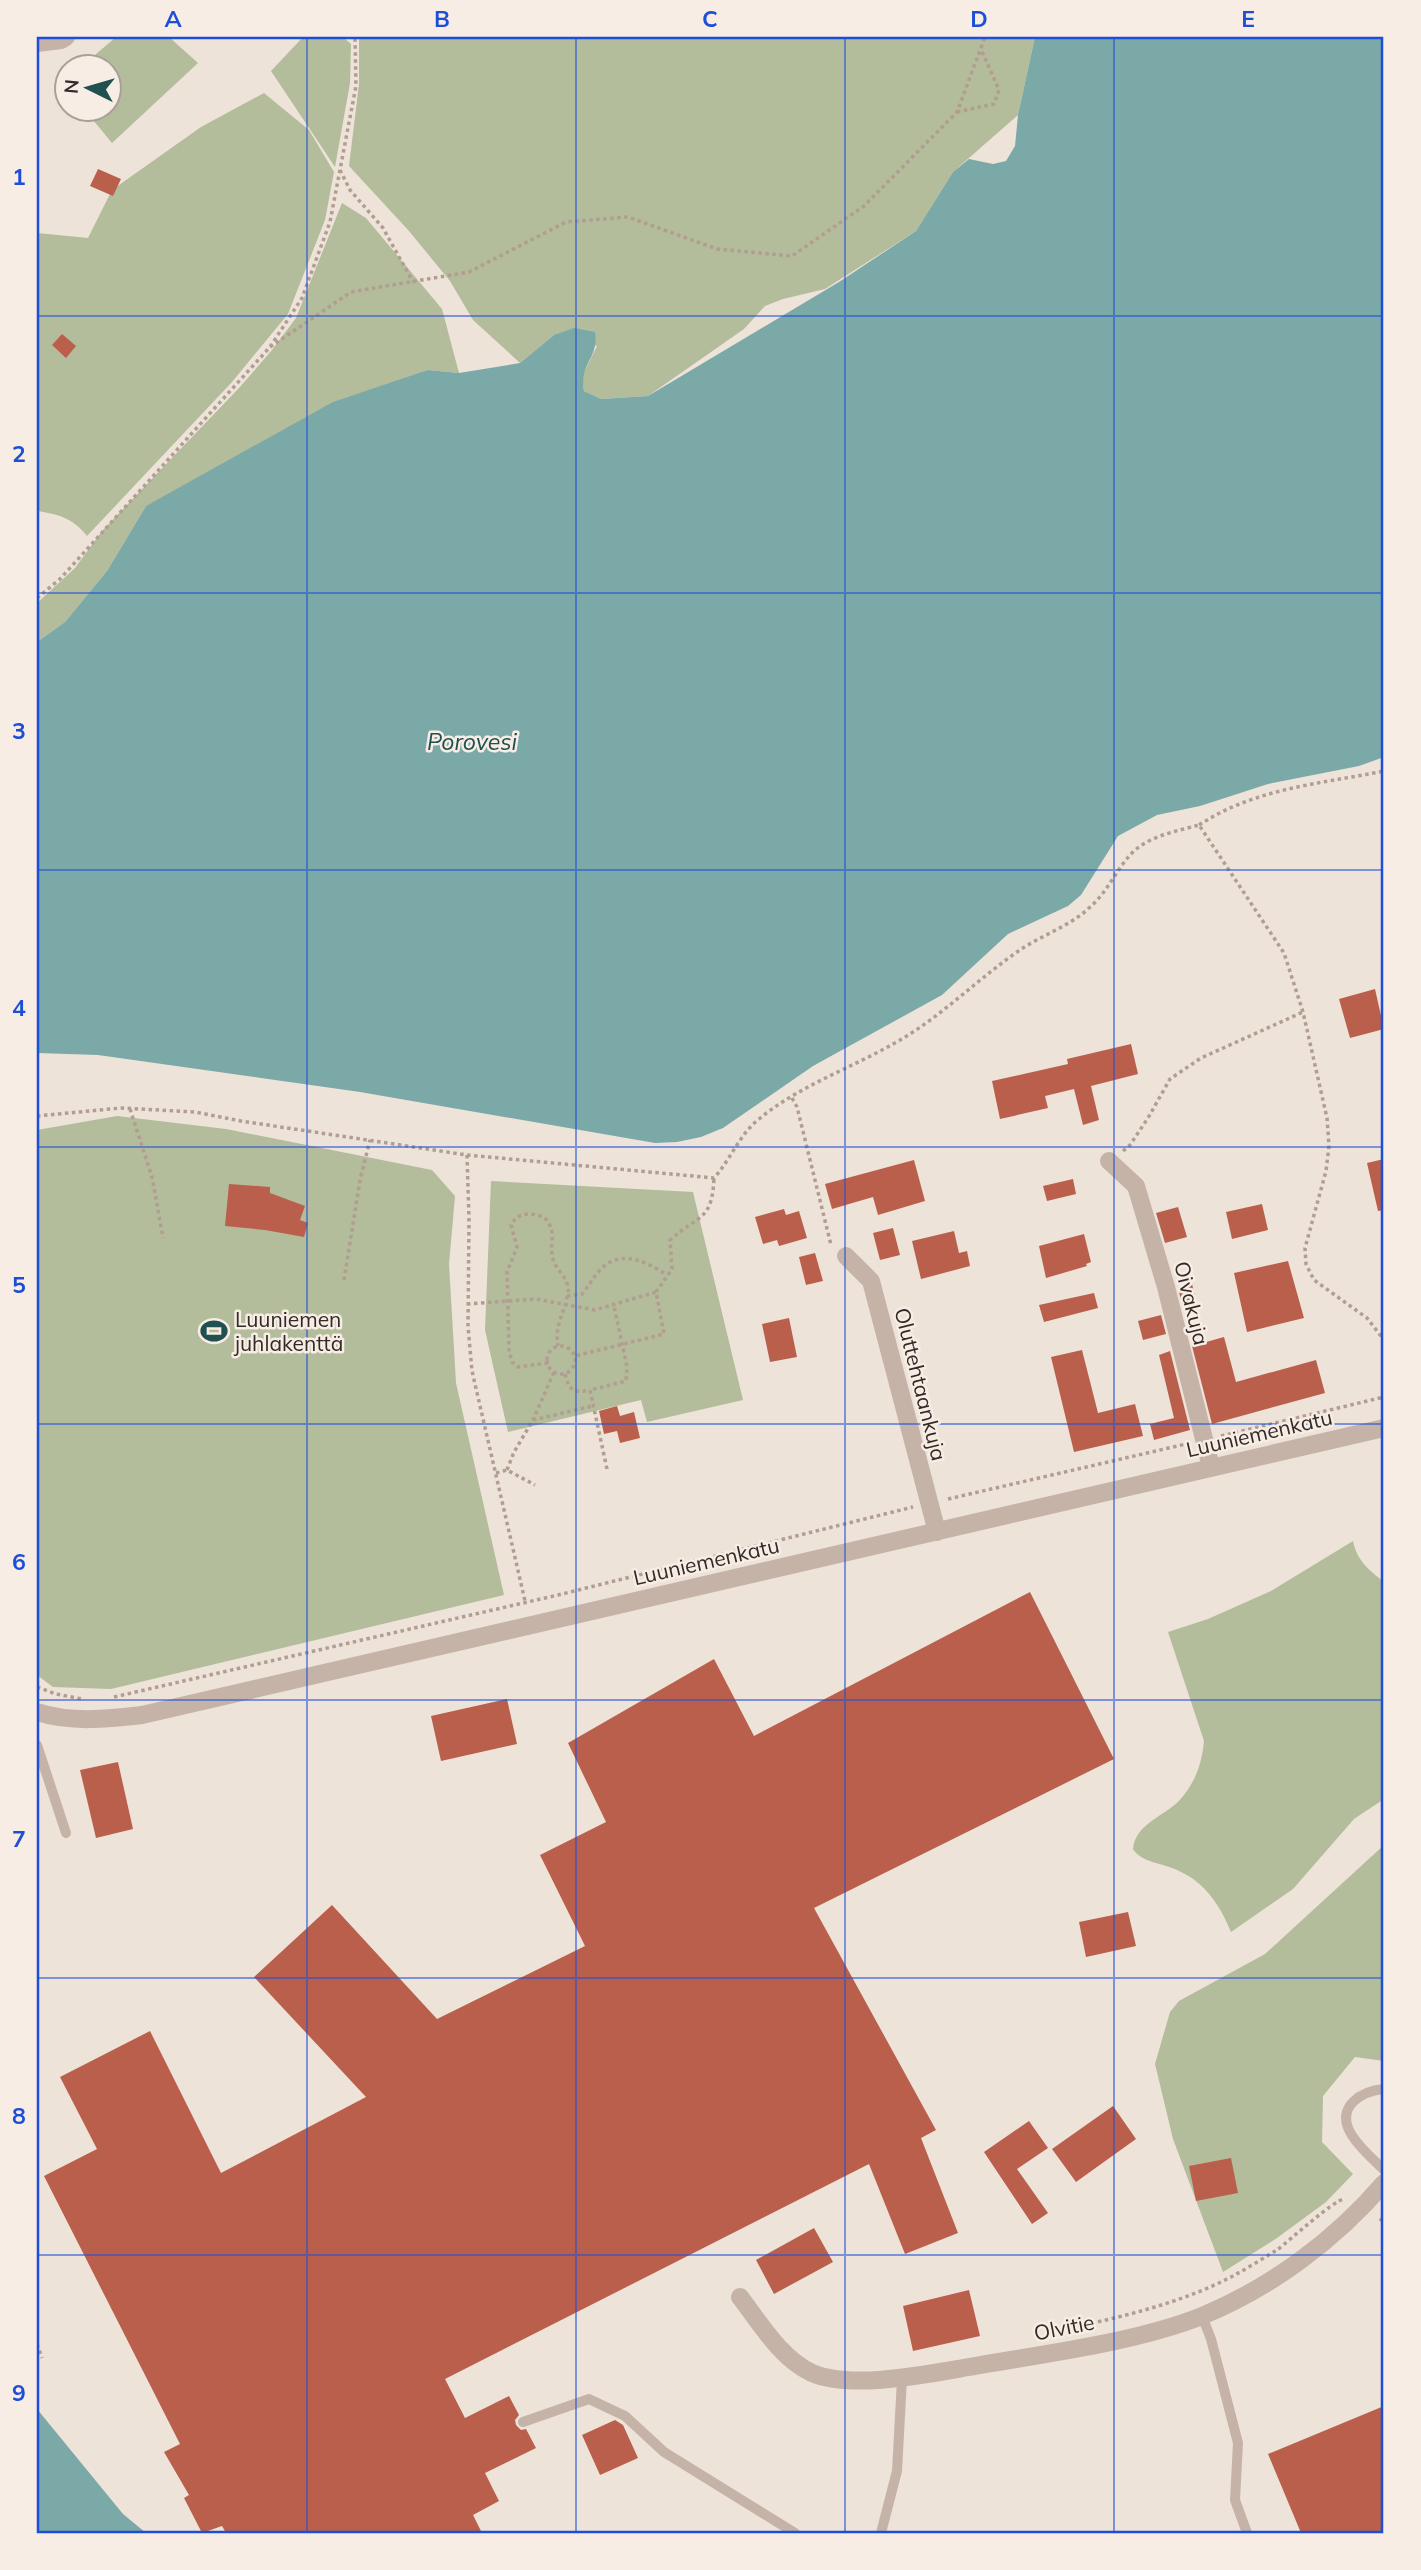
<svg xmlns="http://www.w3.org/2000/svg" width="1421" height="2570" font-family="Mulish,sans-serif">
	<rect width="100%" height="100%" fill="#eee3d9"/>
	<!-- green -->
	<path fill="#b3bc9b" d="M 116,37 L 169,37 L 198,63 L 112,143 L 84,109 L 108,108 L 108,66 L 82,66 Z
		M 303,37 L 343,37 L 351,44 L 350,83 L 335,167 L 271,71 Z
		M 359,37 L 1035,37 L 1018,115 L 953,172 L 916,231 L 825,289 L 783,299 L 765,306 L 744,329 L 648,396 L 601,399 L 584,391 L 582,376 L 597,346 L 554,335 L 520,363 L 473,320 L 450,281 L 409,231 L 349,166 L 359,84 Z
		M 264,93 L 309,130 L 334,172 L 325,220 L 288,314 L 232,382 L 87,536 C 73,518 58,514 37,511 L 37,233 L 88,238 L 112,190 L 201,127 Z
		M 342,203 L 366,218 L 442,309 L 459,373 L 428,370 L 146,506 L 107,571 L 65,622 L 37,642 L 37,603 L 75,568 L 102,531 L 239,388 L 272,350 L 296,318 Z
		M 117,1116 L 226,1129 L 432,1170 L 455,1196 L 449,1264 L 456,1383 L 504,1595 L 111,1689 L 53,1687 L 37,1675 L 37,1130 Z
		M 491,1181 L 693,1192 L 743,1400 L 647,1422 L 641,1400 L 508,1432 L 485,1330 Z
		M 1353,1541 C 1357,1561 1369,1570 1384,1582 L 1384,1799 L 1354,1819 L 1293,1889 L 1231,1932 C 1220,1905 1205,1882 1177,1870 C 1163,1863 1142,1863 1133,1849 C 1135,1825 1163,1816 1178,1802 C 1194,1785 1202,1765 1204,1741 L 1168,1632 L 1208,1619 L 1271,1591 Z
		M 1384,1845 L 1384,2061 L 1355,2057 L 1323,2096 L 1322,2142 L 1353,2174 L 1326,2202 L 1277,2238 L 1223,2272 L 1173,2139 L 1155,2064 L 1170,2012 L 1179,2001 L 1265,1954 Z"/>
	<!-- water -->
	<path fill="#7ba9a8" d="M 1035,37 L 1384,37 L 1384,757 L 1359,766 L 1268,784 L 1200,806 L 1157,815 L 1118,836 L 1081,895 L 1068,906 L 1008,934 L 942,995 L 813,1066 L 723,1128 L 701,1137 L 677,1142 L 655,1143 L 360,1092 L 98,1055 L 37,1053 L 37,642 L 65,622 L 107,571 L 146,506 L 333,402 L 428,370 L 459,373 L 520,363 L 554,335 L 574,328 L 595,332 C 599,360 579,362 584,391 L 601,399 L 648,396 L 839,282 L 916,231 L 953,172 L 969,159 L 993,164 L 1006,161 L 1015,146 L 1018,115 Z
		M 37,2409 L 123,2514 L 146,2533 L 37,2533 Z"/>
	<!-- building -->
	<path fill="#ba5f4c" d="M 98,169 L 121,179 L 113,196 L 90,186 Z
		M 62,334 L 76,346 L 66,358 L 52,345 Z
		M 1375,989 L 1384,1029 L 1350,1038 L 1339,999 Z
		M 1131,1044 L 1138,1074 L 1091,1086 L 1099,1120 L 1083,1125 L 1074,1089 L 1045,1096 L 1048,1108 L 1000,1119 L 992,1081 L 1068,1064 L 1067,1059 Z
		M 1384,1159 L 1384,1210 L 1378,1211 L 1367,1163 Z
		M 914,1160 L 925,1201 L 878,1215 L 873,1197 L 832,1209 L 825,1184 Z
		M 1073,1179 L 1076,1194 L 1047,1201 L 1043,1186 Z
		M 229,1184 L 270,1187 L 270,1193 L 305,1206 L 300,1220 L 308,1223 L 304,1237 L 265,1230 L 225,1226 Z
		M 1262,1204 L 1268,1230 L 1232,1239 L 1226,1212 Z
		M 1178,1207 L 1187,1237 L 1165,1243 L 1156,1213 Z
		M 784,1209 L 786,1215 L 799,1211 L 807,1238 L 779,1246 L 777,1240 L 763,1244 L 755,1217 Z
		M 893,1228 L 900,1255 L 880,1260 L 873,1233 Z
		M 954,1231 L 959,1253 L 967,1251 L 970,1266 L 921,1279 L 912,1241 Z
		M 1084,1234 L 1091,1262 L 1086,1264 L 1087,1266 L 1046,1278 L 1039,1246 Z
		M 815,1253 L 823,1281 L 806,1285 L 799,1257 Z
		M 1288,1261 L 1304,1318 L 1247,1332 L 1234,1273 Z
		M 1192,1284 L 1196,1300 L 1182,1304 L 1178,1288 Z
		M 1094,1293 L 1098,1308 L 1044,1322 L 1039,1305 Z
		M 1161,1315 L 1166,1334 L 1143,1340 L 1138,1321 Z
		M 789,1318 L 797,1357 L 770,1362 L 762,1324 Z
		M 1224,1337 L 1236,1382 L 1316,1360 L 1325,1393 L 1212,1424 L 1192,1346 Z
		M 1082,1350 L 1098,1413 L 1135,1404 L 1143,1436 L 1074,1452 L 1051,1357 Z
		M 1170,1351 L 1190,1430 L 1154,1440 L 1150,1424 L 1174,1418 L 1159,1355 Z
		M 617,1406 L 620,1416 L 634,1412 L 640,1438 L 620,1443 L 617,1431 L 604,1434 L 599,1411 Z
		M 1030,1592 L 1114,1759 L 814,1908 L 936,2130 L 921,2138 L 958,2233 L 905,2254 L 869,2164 L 445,2379 L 465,2418 L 509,2396 L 519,2415 L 515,2420 L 516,2425 L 521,2430 L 526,2429 L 536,2448 L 485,2473 L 499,2501 L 473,2515 L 482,2533 L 226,2533 L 222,2526 L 202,2533 L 184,2498 L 189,2495 L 164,2452 L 180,2444 L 44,2176 L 97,2149 L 60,2077 L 150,2031 L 221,2173 L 366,2097 L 254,1977 L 332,1905 L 437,2019 L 585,1946 L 540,1855 L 606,1822 L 568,1743 L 714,1659 L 754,1736 Z
		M 507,1699 L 517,1744 L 441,1761 L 431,1716 Z
		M 118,1762 L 133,1829 L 96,1838 L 80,1770 Z
		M 1128,1912 L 1136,1946 L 1086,1957 L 1079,1922 Z
		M 1113,2106 L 1136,2139 L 1076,2182 L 1052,2149 Z
		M 1029,2121 L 1048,2148 L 1017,2169 L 1048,2213 L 1032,2224 L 984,2152 Z
		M 1231,2158 L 1238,2193 L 1196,2201 L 1189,2166 Z
		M 814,2228 L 833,2262 L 774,2294 L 756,2260 Z
		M 969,2290 L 980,2336 L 913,2351 L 903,2306 Z
		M 1384,2406 L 1384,2533 L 1301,2533 L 1268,2454 Z
		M 615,2420 L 623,2425 L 638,2458 L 600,2475 L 582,2435 Z"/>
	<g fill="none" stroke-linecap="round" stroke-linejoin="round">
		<!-- path -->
		<path stroke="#b19d91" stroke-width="3.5" stroke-dasharray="3.5 3.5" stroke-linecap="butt" d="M 957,112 L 994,104 L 999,90 L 981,49
			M 340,170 L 350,190 L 383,228 L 413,282
			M 270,347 L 351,292 L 469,272 L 566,222 L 628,217 L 717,249 L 792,256 L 864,206 L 957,112 L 985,37
			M 37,598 L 60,579 L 270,347 L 302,298 L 330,222 L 356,86 L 355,37
			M 1199,825 C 1255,788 1320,784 1384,771
			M 792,1098 L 797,1107 L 831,1245
			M 130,1109 L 152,1177 L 163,1238
			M 37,1116 L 121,1108 L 195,1112 L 241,1121 L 467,1155 L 714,1178 C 731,1159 739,1135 759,1119 C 799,1086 849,1069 893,1044 C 939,1019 974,982 1017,952 C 1039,936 1069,927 1089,908 C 1107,893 1116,870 1131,854 C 1148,836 1177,831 1199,825 L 1284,953 L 1303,1012 L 1327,1118 L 1329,1146 L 1326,1171 L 1305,1248 L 1306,1264 L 1314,1280 L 1367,1318 L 1384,1340
			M 1123,1151 L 1130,1145 L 1148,1118 L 1170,1079 L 1201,1058 L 1303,1012
			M 467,1155 L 469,1219 L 468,1326 L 472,1371 L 525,1601
			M 344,1280 L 360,1180 L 370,1140
			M 656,1292 L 672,1269 L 670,1240 C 699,1214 712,1222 714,1178
			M 567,1296 L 582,1294 C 589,1286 595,1274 603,1267 C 624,1249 648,1263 667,1275
			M 467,1304 L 536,1299 L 595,1310 L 656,1292 L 664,1334 L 575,1356
			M547 1360a14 14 0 1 1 28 0a14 14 0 1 1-28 0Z
			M 548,1363 L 518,1367 L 512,1362 L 509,1350 L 507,1272 L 517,1247 L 511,1225 C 518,1211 532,1213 544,1217 C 559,1234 548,1241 553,1259 C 556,1271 570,1278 568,1293 C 565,1312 554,1325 558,1346
			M 565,1374 C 569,1390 573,1394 590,1390
			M 533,1420 L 593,1406
			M 1221,1436 L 1384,1397
			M 607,1469 L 590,1390 L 626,1381 L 627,1367 L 614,1306
			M 507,1470 L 514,1452 L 533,1420 L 554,1372
			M 496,1473 L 507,1470 L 535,1485
			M 948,1499 L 1186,1444
			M 37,1687 L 56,1694 L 82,1699
			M 114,1697 L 558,1595 L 913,1507
			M 1380,2221 L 1384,2216
			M 1057,2331 C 1116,2318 1177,2305 1231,2277 C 1246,2269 1262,2259 1277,2250 C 1290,2240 1334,2200 1344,2199
			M 37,2344 L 42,2358"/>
		<!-- lane -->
		<path stroke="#c5b3a7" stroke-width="10" d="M 37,1745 L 66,1833
			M 1384,2089 C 1362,2091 1336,2106 1350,2132 C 1358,2147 1373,2159 1384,2170
			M 1202,2316 L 1211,2339 L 1238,2443 L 1235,2500 L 1247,2533
			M 523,2422 L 589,2399 L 625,2416 L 664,2452 L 795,2533
			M 881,2533 L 897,2471 L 902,2379"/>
		<!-- street -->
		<path stroke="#c5b3a7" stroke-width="18" d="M 37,43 L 61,40 L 66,37
			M 1109,1161 L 1136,1186 L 1166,1287 L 1211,1467
			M 846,1256 L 871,1281 L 937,1532
			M 37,1712 C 71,1723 107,1719 142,1715 L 1384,1428
			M 740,2297 C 760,2323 781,2359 812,2373 C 851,2390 928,2374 969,2367 C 1042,2354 1134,2343 1202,2316 C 1272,2287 1335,2240 1384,2183"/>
	</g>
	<!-- grid -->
	<path fill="none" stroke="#1d4ed8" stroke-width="2" stroke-opacity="0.55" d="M 307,37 L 307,2533M 576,37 L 576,2533M 845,37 L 845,2533M 1114,37 L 1114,2533M 37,316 L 1384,316M 37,593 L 1384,593M 37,870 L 1384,870M 37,1147 L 1384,1147M 37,1424 L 1384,1424M 37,1700 L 1384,1700M 37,1978 L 1384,1978M 37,2255 L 1384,2255"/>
	<!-- icons -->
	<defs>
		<g id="stadium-bare" transform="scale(2.1)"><path d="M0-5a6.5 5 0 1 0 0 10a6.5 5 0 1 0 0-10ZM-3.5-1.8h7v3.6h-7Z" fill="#205050" stroke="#f7ede5" stroke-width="2.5" paint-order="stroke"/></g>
	</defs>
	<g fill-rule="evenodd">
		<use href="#stadium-bare" x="214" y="1331"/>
	</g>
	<g text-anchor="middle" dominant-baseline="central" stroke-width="5" stroke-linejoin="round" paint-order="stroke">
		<!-- street labels -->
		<g font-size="21" fill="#322a27" stroke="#f7ede5">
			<text transform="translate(1192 1303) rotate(76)">Oivakuja</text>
			<text transform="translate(921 1384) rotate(76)">Oluttehtaankuja</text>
			<text transform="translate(1259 1433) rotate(-13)">Luuniemenkatu</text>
			<text transform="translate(706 1561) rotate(-13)">Luuniemenkatu</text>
			<text transform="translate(1064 2327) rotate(-11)">Olvitie</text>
		</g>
		<!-- poi labels -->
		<g font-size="21" fill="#322a27" stroke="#f7ede5" text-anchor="start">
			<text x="235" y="1319">Luuniemen<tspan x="235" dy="24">juhlakenttä</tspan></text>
		</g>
		<!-- water labels -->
		<g font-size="23" font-style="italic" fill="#205050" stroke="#f7ede5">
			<text x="472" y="741">Porovesi</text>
		</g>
	</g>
	<!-- border -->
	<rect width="1421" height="2570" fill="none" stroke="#f7ede5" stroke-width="77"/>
	<!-- north arrow -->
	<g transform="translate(88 88) rotate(275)"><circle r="33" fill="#f7ede5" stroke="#a89f99" stroke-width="2"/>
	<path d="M0-5L12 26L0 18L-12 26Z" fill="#205050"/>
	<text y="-10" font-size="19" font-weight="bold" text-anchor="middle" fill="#322a27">N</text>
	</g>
	<rect x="38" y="38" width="1344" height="2494" fill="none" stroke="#1d4ed8" stroke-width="2.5"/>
	<g font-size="23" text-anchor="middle" font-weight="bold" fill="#1d4ed8">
		<text x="173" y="27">A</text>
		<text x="442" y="27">B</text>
		<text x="710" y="27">C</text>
		<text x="979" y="27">D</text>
		<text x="1248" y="27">E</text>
		<text x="19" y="185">1</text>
		<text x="19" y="462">2</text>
		<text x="19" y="739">3</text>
		<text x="19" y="1016">4</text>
		<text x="19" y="1293">5</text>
		<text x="19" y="1570">6</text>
		<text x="19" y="1847">7</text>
		<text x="19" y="2124">8</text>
		<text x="19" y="2401">9</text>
	</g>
</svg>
